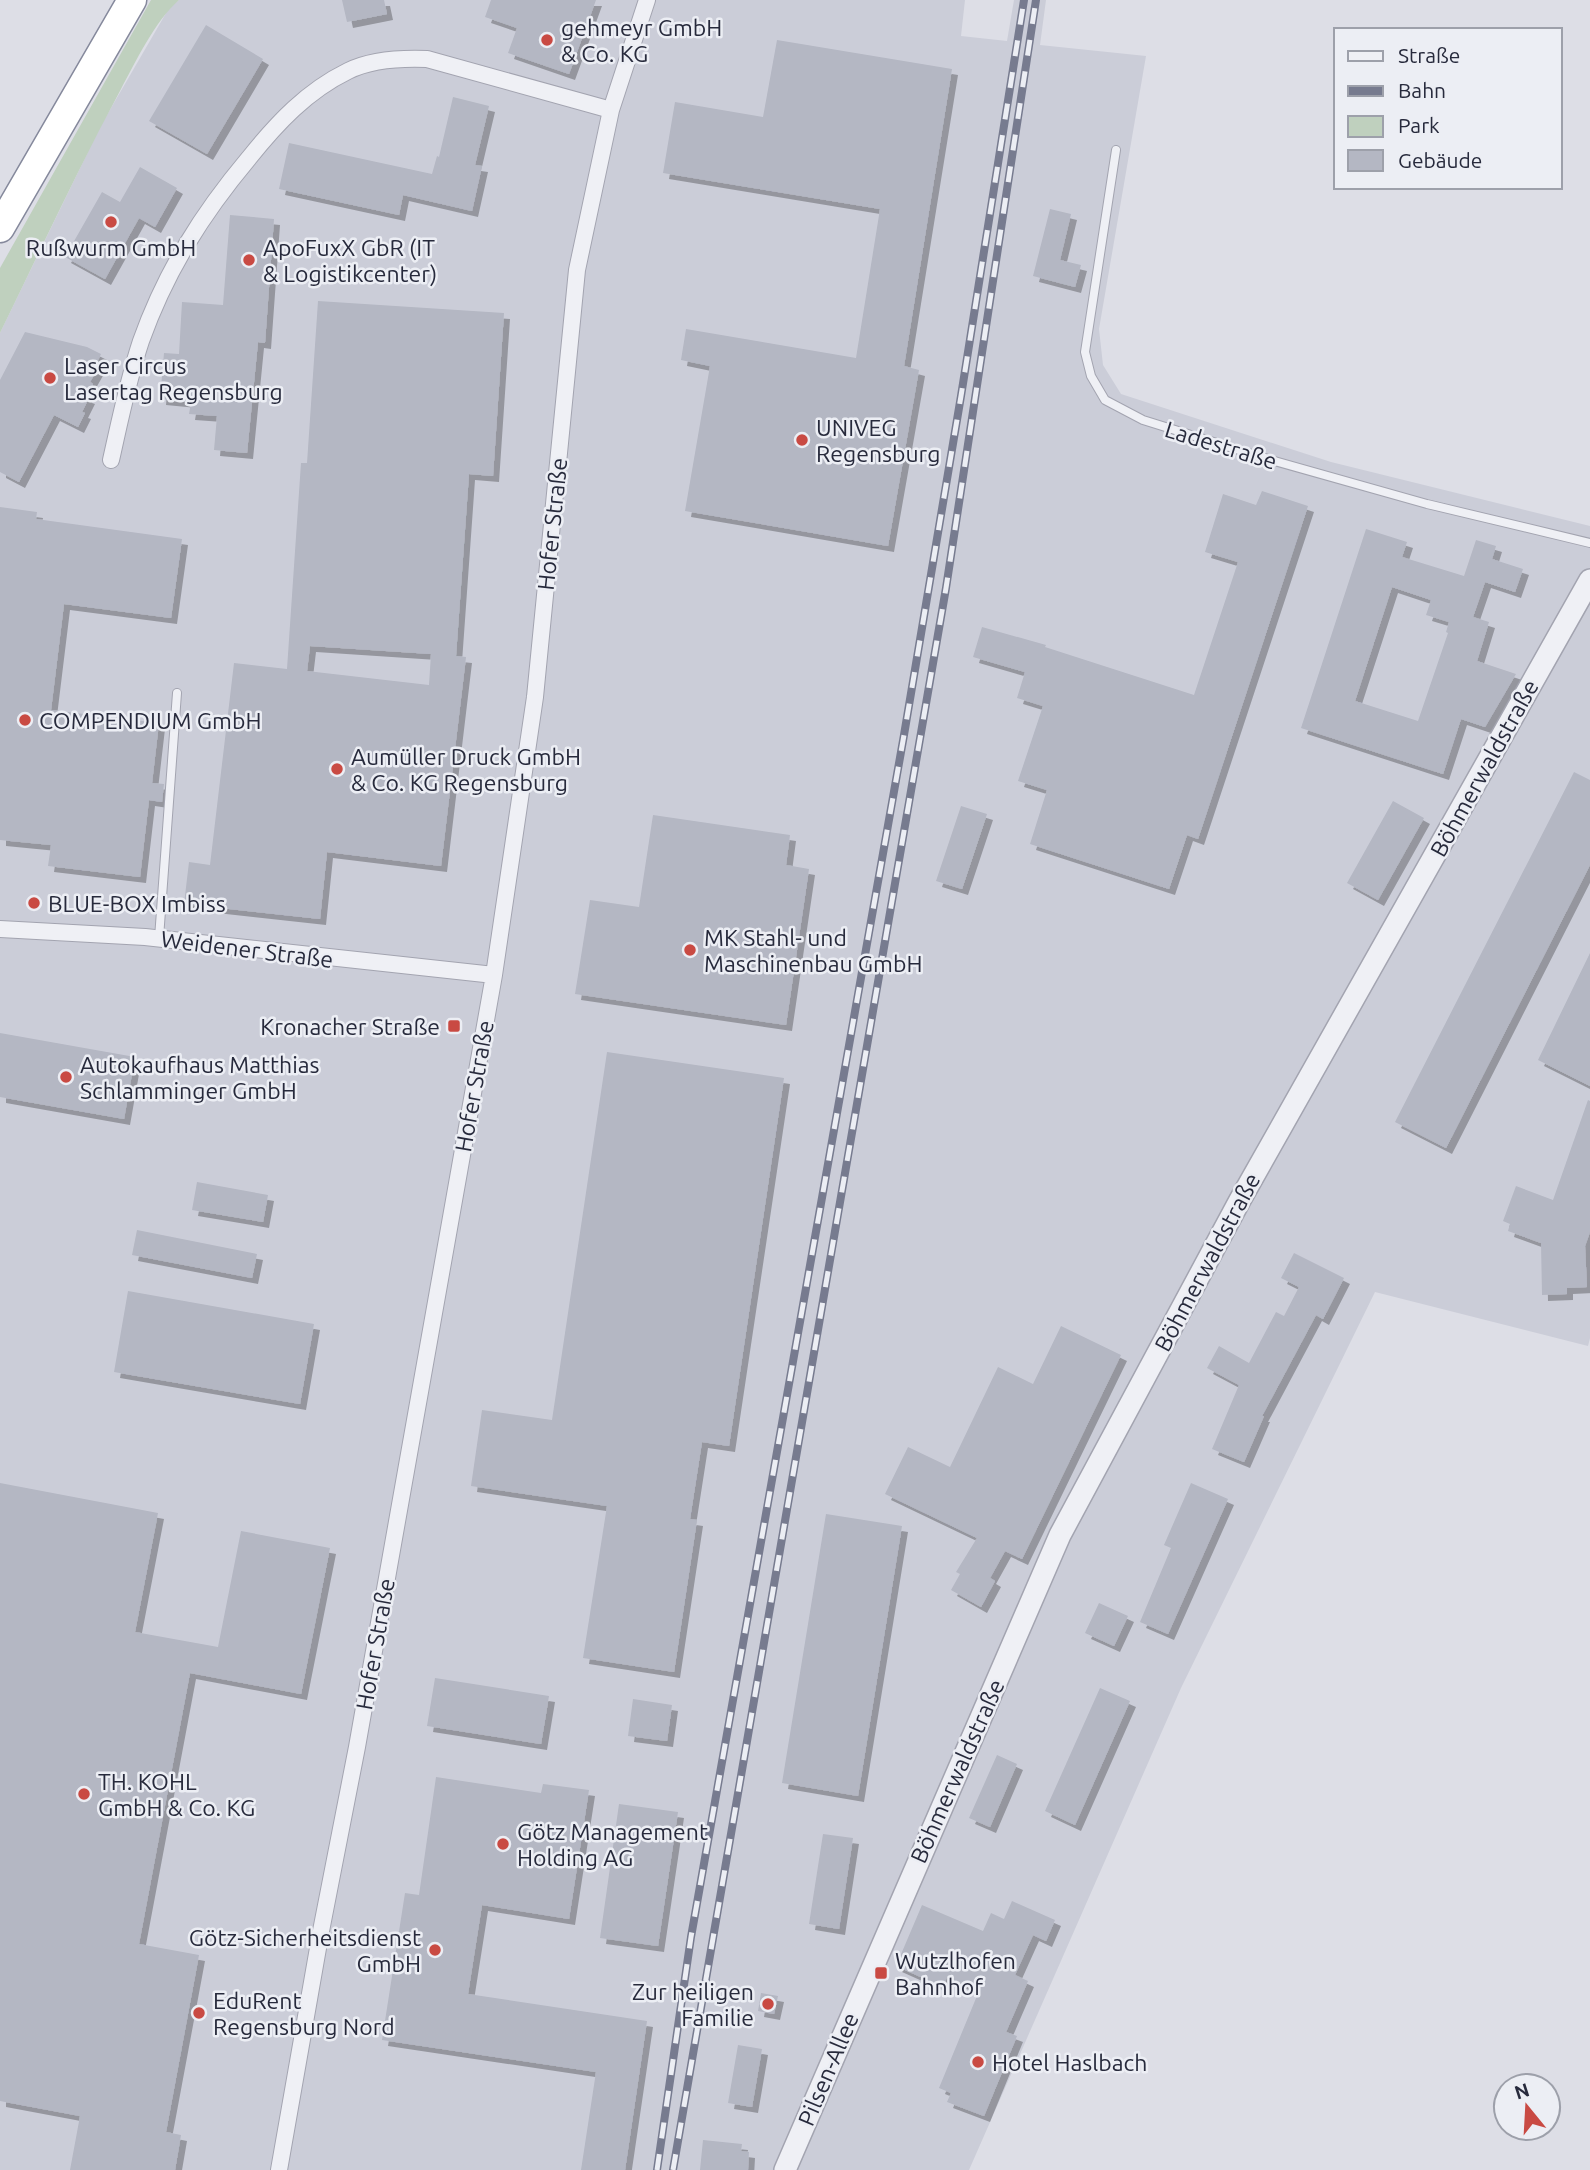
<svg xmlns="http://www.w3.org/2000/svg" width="1590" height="2170" font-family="Ubuntu,sans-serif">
	<defs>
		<filter id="shadow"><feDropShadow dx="6" dy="6" stdDeviation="0" flood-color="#0004"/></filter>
	</defs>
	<rect width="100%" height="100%" fill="#dddee6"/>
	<!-- built -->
	<path fill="#cbcdd8" d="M 179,0 L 965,0 L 961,36 L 1007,41 L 1014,0 L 1046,0 L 1040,45 L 1146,56 L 1099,329 L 1103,365 L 1121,394 L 1331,462 L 1590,526 L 1590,1338 L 1588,1346 L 1375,1292 L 1181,1688 L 969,2170 L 0,2170 L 0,333 L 100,127 L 169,8 Z"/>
	<!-- green -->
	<path fill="#bfd0be" d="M 151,0 L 179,0 C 155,21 136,61 121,89 C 78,169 40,251 0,333 L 0,268 Z"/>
	<!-- building -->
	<path fill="#b4b7c3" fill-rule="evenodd" filter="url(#shadow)" d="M 342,0 L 384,0 L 387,14 L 347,22 Z
		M 491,0 L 596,0 L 569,74 L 508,53 L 517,28 L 485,17 Z
		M 206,25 L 263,59 L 207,154 L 149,121 Z
		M 777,40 L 952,69 L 904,366 L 919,370 L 888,546 L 685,511 L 710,366 L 681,360 L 686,329 L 856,358 L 880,209 L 663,173 L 675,102 L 763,117 Z
		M 453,97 L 489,106 L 475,165 L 482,166 L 472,211 L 403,195 L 399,215 L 279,189 L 289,143 L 432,174 L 437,156 L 439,157 Z
		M 140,167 L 177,188 L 155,227 L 139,218 L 105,279 L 65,257 L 102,192 L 120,202 Z
		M 1050,209 L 1071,214 L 1060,260 L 1081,265 L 1075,287 L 1033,276 Z
		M 230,215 L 274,219 L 265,343 L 258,342 L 247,453 L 214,450 L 217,416 L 189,414 L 191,402 L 160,399 L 164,353 L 179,354 L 182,302 L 223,305 Z
		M 318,301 L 504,313 L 493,476 L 469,474 L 456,656 L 466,657 L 441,866 L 327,852 L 320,919 L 184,904 L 189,862 L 210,865 L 234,663 L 287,669 L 301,463 L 307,463 ZM 310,646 L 431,654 L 429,685 L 307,671 Z
		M 25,332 L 87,347 L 101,354 L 95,367 L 98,368 L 90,382 L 93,384 L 86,397 L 89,398 L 82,412 L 85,413 L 78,427 L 54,415 L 19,482 L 0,472 L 0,380 Z
		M 1262,491 L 1308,506 L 1198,839 L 1187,835 L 1169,889 L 1030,844 L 1047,790 L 1018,781 L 1043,706 L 1017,698 L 1025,672 L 973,657 L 982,627 L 1046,645 L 1045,647 L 1194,695 L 1238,562 L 1205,552 L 1223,494 L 1256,505 Z
		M 0,507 L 37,512 L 36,519 L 182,539 L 171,618 L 64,604 L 51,710 L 159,723 L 152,783 L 164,784 L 162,802 L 149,800 L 140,877 L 48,866 L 51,845 L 0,840 Z
		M 1366,529 L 1407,542 L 1402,557 L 1464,576 L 1476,540 L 1496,546 L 1492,559 L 1523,569 L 1515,592 L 1485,582 L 1473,617 L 1489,622 L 1477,661 L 1516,674 L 1485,727 L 1461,719 L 1443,774 L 1301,728 ZM 1392,587 L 1431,600 L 1426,615 L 1449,622 L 1446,632 L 1448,633 L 1418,721 L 1355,701 Z
		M 1574,772 L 1590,780 L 1590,865 L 1446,1148 L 1395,1122 Z
		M 1393,801 L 1424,818 L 1378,900 L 1347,883 Z
		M 961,806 L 987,814 L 962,889 L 936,881 Z
		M 653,815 L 790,835 L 786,865 L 809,869 L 786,1025 L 575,994 L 590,900 L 639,907 Z
		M 1590,953 L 1590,1086 L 1538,1060 Z
		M 0,1033 L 135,1057 L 124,1119 L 0,1097 Z
		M 607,1052 L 784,1078 L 729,1446 L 702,1442 L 690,1519 L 697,1520 L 674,1672 L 583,1658 L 607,1506 L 471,1486 L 482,1410 L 552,1420 Z
		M 1588,1100 L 1590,1101 L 1590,1232 L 1585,1246 L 1587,1287 L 1567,1288 L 1567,1294 L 1542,1295 L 1541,1243 L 1508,1231 L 1510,1224 L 1503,1221 L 1516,1186 L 1553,1200 Z
		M 197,1182 L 268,1195 L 263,1222 L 192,1210 Z
		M 137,1230 L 257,1254 L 252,1278 L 132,1255 Z
		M 1294,1253 L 1344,1278 L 1323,1319 L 1316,1315 L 1262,1416 L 1264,1416 L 1244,1462 L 1212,1449 L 1239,1385 L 1207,1368 L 1219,1346 L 1249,1363 L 1276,1312 L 1284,1316 L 1299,1287 L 1281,1278 Z
		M 128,1291 L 314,1324 L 300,1404 L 114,1372 Z
		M 1061,1326 L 1121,1355 L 1022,1559 L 1005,1551 L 990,1578 L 995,1581 L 981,1607 L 951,1590 L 960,1574 L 956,1572 L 977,1538 L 885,1494 L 908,1447 L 950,1467 L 998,1367 L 1033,1384 Z
		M 0,1483 L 158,1513 L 135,1632 L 218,1647 L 241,1531 L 330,1548 L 301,1694 L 190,1673 L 139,1944 L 199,1955 L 166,2132 L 181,2135 L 175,2170 L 70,2170 L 80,2116 L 0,2101 Z
		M 1191,1483 L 1228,1499 L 1168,1634 L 1140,1622 L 1171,1548 L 1164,1545 Z
		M 826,1514 L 902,1526 L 858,1796 L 782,1783 Z
		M 1099,1603 L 1128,1616 L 1114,1646 L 1085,1633 Z
		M 435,1678 L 549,1696 L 541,1744 L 427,1726 Z
		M 1100,1688 L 1130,1701 L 1075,1825 L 1045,1811 Z
		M 633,1699 L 672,1705 L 667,1741 L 628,1736 Z
		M 997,1755 L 1017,1764 L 990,1827 L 969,1818 Z
		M 436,1777 L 541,1793 L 543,1784 L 589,1790 L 569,1919 L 482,1905 L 468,1994 L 647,2021 L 625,2170 L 581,2170 L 596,2072 L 382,2040 L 405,1893 L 419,1895 Z
		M 619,1804 L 678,1812 L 658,1946 L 600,1938 Z
		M 823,1834 L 853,1838 L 839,1929 L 809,1924 Z
		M 1012,1901 L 1055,1920 L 1046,1941 L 1033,1935 L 1015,1975 L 1028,1981 L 1006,2032 L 1017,2036 L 984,2116 L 947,2102 L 951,2093 L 939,2088 L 979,1991 L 947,1977 L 943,1987 L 896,1966 L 922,1905 L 983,1931 L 991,1913 L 1004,1919 Z
		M 761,1993 L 778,1996 L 774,2014 L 758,2011 Z
		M 738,2045 L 762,2049 L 752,2107 L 728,2103 Z
		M 703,2140 L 742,2144 L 741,2151 L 749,2152 L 748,2170 L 700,2170 Z"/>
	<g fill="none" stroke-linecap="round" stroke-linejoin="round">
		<!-- service casing -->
		<g stroke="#a3a4b0" stroke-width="10">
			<path id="service" d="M 1116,150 L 1085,352 L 1091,376 L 1105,400 L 1143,420 L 1271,460 L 1427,504 L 1590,543
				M 159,938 L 177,693"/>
		</g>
		<!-- minor casing -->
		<g stroke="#a3a4b0" stroke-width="18">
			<path id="minor" d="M 111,460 C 120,420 128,380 141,341 C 166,271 202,214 249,158 C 277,123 307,91 348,71 C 372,59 401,58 427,59 L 611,110
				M 0,929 L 145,937 L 494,975
				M 279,2170 L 321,1931 L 357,1747 L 494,975 L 535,697 L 577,270 L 611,110 L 647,0"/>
		</g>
		<!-- tertiary casing -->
		<g stroke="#a3a4b0" stroke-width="24">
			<path id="tertiary" d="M 785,2170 L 1060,1535 L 1240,1200 L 1590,580"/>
		</g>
		<!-- trunk casing -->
		<g stroke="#85899c" stroke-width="31">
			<path id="trunk" d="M 0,228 L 132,0"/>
		</g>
		<!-- service -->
		<use href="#service" stroke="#eff0f5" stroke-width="8"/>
		<!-- minor -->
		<use href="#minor" stroke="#eff0f5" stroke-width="16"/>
		<!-- tertiary -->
		<use href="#tertiary" stroke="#eff0f5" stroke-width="21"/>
		<!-- trunk -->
		<use href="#trunk" stroke="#fff" stroke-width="28"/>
		<!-- rail casing -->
		<g stroke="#777b8f" stroke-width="8">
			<path id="rail" d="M 657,2170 L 691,1937 L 904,735 L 961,396 L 1024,0
				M 673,2170 L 946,588 L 1036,0"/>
		</g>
		<!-- rail -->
		<use href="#rail" stroke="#eceef4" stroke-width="5" stroke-dasharray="16" stroke-linecap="butt"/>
	</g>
	<!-- markers -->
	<g fill="#c94a43" stroke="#eceef4" stroke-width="2.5">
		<circle cx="547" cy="40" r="7"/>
		<circle cx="111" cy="222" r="7"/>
		<circle cx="249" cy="260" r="7"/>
		<circle cx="50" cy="378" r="7"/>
		<circle cx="802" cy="440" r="7"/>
		<circle cx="25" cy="720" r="7"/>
		<circle cx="337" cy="769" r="7"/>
		<circle cx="34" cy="903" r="7"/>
		<circle cx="690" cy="950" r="7"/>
		<rect x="447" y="1019" width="14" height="14" rx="3.5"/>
		<circle cx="66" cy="1077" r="7"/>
		<circle cx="84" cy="1794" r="7"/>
		<circle cx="503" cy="1844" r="7"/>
		<circle cx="435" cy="1950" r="7"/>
		<rect x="874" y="1966" width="14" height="14" rx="3.5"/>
		<circle cx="768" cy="2004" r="7"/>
		<circle cx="199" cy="2013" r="7"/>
		<circle cx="978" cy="2062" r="7"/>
	</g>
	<g text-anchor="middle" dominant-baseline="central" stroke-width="5" stroke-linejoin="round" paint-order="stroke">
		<!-- poi labels -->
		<g font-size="23" fill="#272a3c" stroke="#eceef4" text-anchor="start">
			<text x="561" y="27">gehmeyr GmbH<tspan x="561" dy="26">&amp; Co. KG</tspan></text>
			<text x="111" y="247" text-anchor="middle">Rußwurm GmbH</text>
			<text x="263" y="247">ApoFuxX GbR (IT<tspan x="263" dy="26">&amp; Logistikcenter)</tspan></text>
			<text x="64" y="365">Laser Circus<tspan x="64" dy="26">Lasertag Regensburg</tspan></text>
			<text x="816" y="427">UNIVEG<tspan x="816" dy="26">Regensburg</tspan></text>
			<text x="39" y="720">COMPENDIUM GmbH</text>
			<text x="351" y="756">Aumüller Druck GmbH<tspan x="351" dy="26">&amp; Co. KG Regensburg</tspan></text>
			<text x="48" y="903">BLUE-BOX Imbiss</text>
			<text x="704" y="937">MK Stahl- und<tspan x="704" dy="26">Maschinenbau GmbH</tspan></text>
			<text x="440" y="1026" text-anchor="end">Kronacher Straße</text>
			<text x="80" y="1064">Autokaufhaus Matthias<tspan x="80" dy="26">Schlamminger GmbH</tspan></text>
			<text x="98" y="1781">TH. KOHL<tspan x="98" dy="26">GmbH &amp; Co. KG</tspan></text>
			<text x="517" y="1831">Götz Management<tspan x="517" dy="26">Holding AG</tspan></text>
			<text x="421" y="1937" text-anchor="end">Götz-Sicherheitsdienst<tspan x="421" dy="26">GmbH</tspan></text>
			<text x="895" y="1960">Wutzlhofen<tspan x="895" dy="26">Bahnhof</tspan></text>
			<text x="754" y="1991" text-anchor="end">Zur heiligen<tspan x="754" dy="26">Familie</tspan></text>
			<text x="213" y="2000">EduRent<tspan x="213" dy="26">Regensburg Nord</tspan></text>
			<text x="992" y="2062">Hotel Haslbach</text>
		</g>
		<!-- street labels -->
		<g font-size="23" fill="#272a3c" stroke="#eceef4">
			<text transform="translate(1221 445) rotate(17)">Ladestraße</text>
			<text transform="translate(552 524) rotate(-84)">Hofer Straße</text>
			<text transform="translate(1484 768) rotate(-61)">Böhmerwaldstraße</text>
			<text transform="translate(247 949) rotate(7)">Weidener Straße</text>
			<text transform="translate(474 1086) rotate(-80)">Hofer Straße</text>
			<text transform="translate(1207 1262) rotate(-62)">Böhmerwaldstraße</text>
			<text transform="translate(375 1644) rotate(-80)">Hofer Straße</text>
			<text transform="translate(957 1771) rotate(-66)">Böhmerwaldstraße</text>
			<text transform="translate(828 2069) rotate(-67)">Pilsen-Allee</text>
		</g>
	</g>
	<!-- legend -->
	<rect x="1334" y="28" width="228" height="161" fill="#eceef4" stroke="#9da0aa" stroke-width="2"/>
	<rect x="1348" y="51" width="35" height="10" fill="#eff0f5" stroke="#9da0aa" stroke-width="2"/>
	<text x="1398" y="63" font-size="21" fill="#272a3c">Straße</text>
	<rect x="1348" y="86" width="35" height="10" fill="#777b8f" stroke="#9da0aa" stroke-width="2"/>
	<text x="1398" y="98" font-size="21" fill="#272a3c">Bahn</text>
	<rect x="1348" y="116" width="35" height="21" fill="#bfd0be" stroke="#9da0aa" stroke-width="2"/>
	<text x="1398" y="133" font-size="21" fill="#272a3c">Park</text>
	<rect x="1348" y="150" width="35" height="21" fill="#b4b7c3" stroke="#9da0aa" stroke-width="2"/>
	<text x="1398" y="168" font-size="21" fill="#272a3c">Gebäude</text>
	<!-- north arrow -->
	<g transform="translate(1527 2107) rotate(342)"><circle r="33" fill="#eceef4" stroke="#9da0aa" stroke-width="2"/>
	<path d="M0-5L12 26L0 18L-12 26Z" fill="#c94a43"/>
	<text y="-10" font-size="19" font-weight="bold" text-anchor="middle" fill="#272a3c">N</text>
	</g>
</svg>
